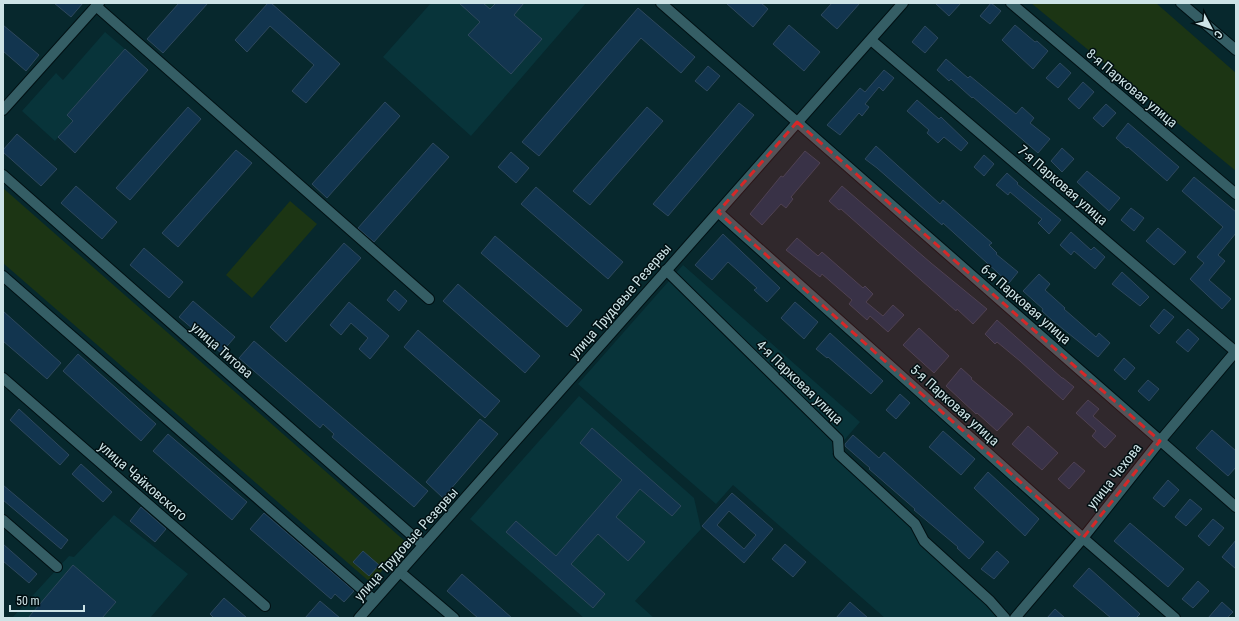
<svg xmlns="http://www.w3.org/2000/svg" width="1239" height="621" font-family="'Roboto Condensed',sans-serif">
	<rect width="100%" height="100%" fill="#07282d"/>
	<!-- built -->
	<path fill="#08343a" d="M 431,3 L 586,3 L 471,136 L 383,57 Z
		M 105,32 L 125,49 L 67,115 L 73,121 L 55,141 L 22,111 L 56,73 L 63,80 Z
		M 683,265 L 860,422 L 832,454 L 1006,609 L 998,618 L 885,618 L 733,485 L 716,504 L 578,384 Z
		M 579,396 L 694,498 L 701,529 L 635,601 L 654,618 L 584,618 L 470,519 Z
		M 114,515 L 188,574 L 150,618 L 12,618 L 69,556 L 74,557 Z"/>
	<!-- green -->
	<path fill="#1c3514" d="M 1031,3 L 1156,3 L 1236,73 L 1236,171 Z
		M 3,188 L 407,543 L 371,583 L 3,263 Z
		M 290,201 L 317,224 L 252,298 L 226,275 Z"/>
	<!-- building -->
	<path fill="#12354f" stroke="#2e485d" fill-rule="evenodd" d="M 54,3 L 83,3 L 71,17 Z
		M 179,3 L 208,3 L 163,53 L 147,39 Z
		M 268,3 L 271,3 L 340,64 L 306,103 L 292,91 L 314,65 L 270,26 L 247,52 L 235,40 Z
		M 459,3 L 483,3 L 490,9 L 496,3 L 524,3 L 514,15 L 542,39 L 511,74 L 468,35 L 480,22 Z
		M 726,3 L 761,3 L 768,9 L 753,27 Z
		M 832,3 L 860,3 L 837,29 L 821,15 Z
		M 935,3 L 961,3 L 949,16 Z
		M 991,3 L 1001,11 L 990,24 L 980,16 Z
		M 638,8 L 695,57 L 681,73 L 641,38 L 539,156 L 522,142 Z
		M 3,25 L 39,55 L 26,71 L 3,51 Z
		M 789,25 L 820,52 L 804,71 L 773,44 Z
		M 1015,25 L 1035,42 L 1037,41 L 1048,51 L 1033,69 L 1002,40 Z
		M 925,26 L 938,38 L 925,53 L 912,42 Z
		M 125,49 L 148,70 L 75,153 L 58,137 L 73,121 L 67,115 Z
		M 946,59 L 968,78 L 970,76 L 1016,114 L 1022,107 L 1034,118 L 1030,123 L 1050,139 L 1038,153 L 973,97 L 972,98 L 951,79 L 949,81 L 937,70 Z
		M 1060,63 L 1071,73 L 1058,88 L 1046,78 Z
		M 708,66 L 720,76 L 707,91 L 695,81 Z
		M 884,70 L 894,78 L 883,91 L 879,87 L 865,104 L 869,107 L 862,116 L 859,113 L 840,135 L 827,125 L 860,88 L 865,92 Z
		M 1083,82 L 1094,92 L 1079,109 L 1068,99 Z
		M 917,100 L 939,119 L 941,117 L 968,143 L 961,151 L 944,137 L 938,143 L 927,133 L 929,130 L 907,111 Z
		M 385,102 L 400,116 L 327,198 L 312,184 Z
		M 739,103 L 754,115 L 668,216 L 653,204 Z
		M 1106,104 L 1116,113 L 1103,127 L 1093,118 Z
		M 188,107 L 201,119 L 130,200 L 116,188 Z
		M 647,107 L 663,121 L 590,205 L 573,191 Z
		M 1128,123 L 1179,167 L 1167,181 L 1128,147 L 1127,148 L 1116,138 Z
		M 17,134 L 57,169 L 41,186 L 3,152 L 3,150 Z
		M 433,143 L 449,157 L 374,242 L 358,228 Z
		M 876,146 L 940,204 L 943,200 L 992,243 L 989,245 L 997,253 L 996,254 L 1018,272 L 1009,283 L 943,223 L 942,225 L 877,168 L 865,159 Z
		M 1062,148 L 1074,159 L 1062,172 L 1051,161 Z
		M 236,150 L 252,163 L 178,247 L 162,233 Z
		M 805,151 L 820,163 L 791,197 L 793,199 L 786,208 L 781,204 L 762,225 L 750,214 L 781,176 L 783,177 Z
		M 511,152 L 529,168 L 516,183 L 498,167 Z
		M 984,155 L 994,164 L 984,176 L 974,167 Z
		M 1087,171 L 1120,198 L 1109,211 L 1077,182 Z
		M 1007,173 L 1018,183 L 1017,184 L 1061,220 L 1049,234 L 1038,223 L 1042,219 L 1010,192 L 1008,195 L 996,185 Z
		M 1194,177 L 1236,212 L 1236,233 L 1218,255 L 1225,261 L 1209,280 L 1231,299 L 1222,309 L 1190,279 L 1204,263 L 1197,257 L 1223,227 L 1182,191 Z
		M 76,186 L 117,222 L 102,239 L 61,203 Z
		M 842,186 L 931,263 L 987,309 L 973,324 L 957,309 L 956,311 L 841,209 L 839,210 L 829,201 Z
		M 536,187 L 623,262 L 608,279 L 521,204 Z
		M 1131,208 L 1144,218 L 1134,231 L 1121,220 Z
		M 1158,228 L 1186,252 L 1174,265 L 1146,241 Z
		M 1071,232 L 1091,250 L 1094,247 L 1105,257 L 1095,269 L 1074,251 L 1071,255 L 1060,245 Z
		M 723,234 L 780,288 L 767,302 L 754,290 L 757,288 L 728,262 L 712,280 L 695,265 Z
		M 495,236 L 582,310 L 567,327 L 481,253 Z
		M 797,238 L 818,256 L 822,252 L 863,288 L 865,286 L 873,294 L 866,302 L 883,316 L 893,305 L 904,315 L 888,332 L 870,316 L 867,320 L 849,304 L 852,300 L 822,274 L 820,277 L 786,250 Z
		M 344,243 L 361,258 L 286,342 L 270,327 Z
		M 144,248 L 183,282 L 169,298 L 130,265 Z
		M 1122,272 L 1149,297 L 1140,306 L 1112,284 Z
		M 1039,274 L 1050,284 L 1045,290 L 1065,308 L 1064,309 L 1096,337 L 1099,333 L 1110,343 L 1098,357 L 1053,321 L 1042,311 L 1043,309 L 1023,291 Z
		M 458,284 L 540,356 L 525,373 L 443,301 Z
		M 395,290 L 407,301 L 399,311 L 387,300 Z
		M 193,301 L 235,337 L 221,353 L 179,317 Z
		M 349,302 L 389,336 L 370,359 L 359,349 L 368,338 L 351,323 L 341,335 L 330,325 Z
		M 795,302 L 818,322 L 804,339 L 781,318 Z
		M 1164,309 L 1174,317 L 1159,334 L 1150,326 Z
		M 3,311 L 61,363 L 47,379 L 3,341 Z
		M 997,320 L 1062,378 L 1063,378 L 1074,387 L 1063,400 L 1020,361 L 997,342 L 995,344 L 985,334 Z
		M 919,328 L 949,356 L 934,373 L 903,345 Z
		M 1188,329 L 1199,339 L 1188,352 L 1176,342 Z
		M 418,330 L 500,401 L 485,418 L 404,347 Z
		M 830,333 L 883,381 L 871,394 L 828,357 L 827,358 L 816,349 Z
		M 254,341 L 428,491 L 414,507 L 332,437 L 334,434 L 323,424 L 320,428 L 239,358 Z
		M 78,354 L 156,424 L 141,441 L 63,371 Z
		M 1124,358 L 1135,368 L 1125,380 L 1114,370 Z
		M 961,368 L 972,378 L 971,379 L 1013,414 L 997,431 L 977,413 L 976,414 L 946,386 Z
		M 1148,380 L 1159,389 L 1149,401 L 1138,391 Z
		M 900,394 L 910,403 L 896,419 L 886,410 Z
		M 1088,400 L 1099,409 L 1093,416 L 1116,436 L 1105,448 L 1092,436 L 1096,431 L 1076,413 Z
		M 19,409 L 69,455 L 60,465 L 10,420 Z
		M 480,419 L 498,434 L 443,498 L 426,482 Z
		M 1028,426 L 1058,453 L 1042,470 L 1012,444 Z
		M 592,428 L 681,506 L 672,516 L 640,489 L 616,517 L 645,542 L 628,561 L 598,534 L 571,564 L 605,594 L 593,608 L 506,532 L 516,521 L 556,556 L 622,480 L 580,443 Z
		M 1212,430 L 1236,451 L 1236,467 L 1228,476 L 1196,448 Z
		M 943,431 L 975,459 L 961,475 L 929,447 Z
		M 168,434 L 247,502 L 232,520 L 153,451 Z
		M 853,435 L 879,458 L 884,452 L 984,542 L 969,559 L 957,548 L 958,547 L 914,510 L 915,509 L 869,469 L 870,468 L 845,446 L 845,444 Z
		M 1074,462 L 1085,471 L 1069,489 L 1058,479 Z
		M 81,464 L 112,492 L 103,502 L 72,474 Z
		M 988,472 L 1039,519 L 1025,536 L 974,488 Z
		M 1168,480 L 1179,490 L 1164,507 L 1153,498 Z
		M 3,485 L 68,540 L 61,549 L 3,500 Z
		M 732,493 L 773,529 L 744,563 L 702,526 ZM 729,511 L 756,535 L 744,549 L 717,525 Z
		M 1190,499 L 1202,509 L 1186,526 L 1175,517 Z
		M 141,507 L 166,529 L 155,542 L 130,521 Z
		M 264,513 L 354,591 L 344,602 L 335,594 L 331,599 L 250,529 Z
		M 1213,519 L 1224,528 L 1209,546 L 1198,536 Z
		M 1130,523 L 1184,569 L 1168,587 L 1114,541 Z
		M 1236,540 L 1236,569 L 1222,557 Z
		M 3,544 L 37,574 L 29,583 L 3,561 Z
		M 785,544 L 806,562 L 793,577 L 772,559 Z
		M 363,551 L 379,565 L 369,576 L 353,562 Z
		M 997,551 L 1009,562 L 994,579 L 981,569 Z
		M 73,565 L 116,602 L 102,618 L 28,618 Z
		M 1089,568 L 1140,614 L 1136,618 L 1111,618 L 1073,586 Z
		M 462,574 L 512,618 L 478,618 L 447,591 Z
		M 1198,581 L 1209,591 L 1193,608 L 1182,599 Z
		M 224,598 L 247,618 L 214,618 L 210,614 Z
		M 320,601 L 340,618 L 305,618 Z
		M 850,602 L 868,618 L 836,618 Z
		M 1222,602 L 1233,612 L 1227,618 L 1208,618 Z
		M 1055,609 L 1065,618 L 1047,618 Z"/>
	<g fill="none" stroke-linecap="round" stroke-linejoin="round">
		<!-- minor casing -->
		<g stroke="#001013" stroke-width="12">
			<path id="minor" d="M 1011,3 L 1236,194
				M 96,6 L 429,299
				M 871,40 L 1236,352
				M 797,122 L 1236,507
				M 718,212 L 1083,538 L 1175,618
				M 666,270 L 838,439 L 839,454 L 915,524 L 924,541 L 990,601 L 1005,618
				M 3,378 L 265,606
				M 3,520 L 57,567
				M 400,572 L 454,618
				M 1015,618 L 1083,538 L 1160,441 L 1236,351"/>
		</g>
		<!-- tertiary casing -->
		<g stroke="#001013" stroke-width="12">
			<path id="tertiary" d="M 3,175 L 423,545
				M 3,276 L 374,600"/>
		</g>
		<!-- secondary casing -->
		<g stroke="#001013" stroke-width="12">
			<path id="secondary" d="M 661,3 L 797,122
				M 1181,3 L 1236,50
				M 3,110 L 99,3
				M 359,618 L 903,3"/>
		</g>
		<!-- minor -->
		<use href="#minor" stroke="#355e65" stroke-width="10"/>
		<!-- tertiary -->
		<use href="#tertiary" stroke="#355e65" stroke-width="10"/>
		<!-- secondary -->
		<use href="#secondary" stroke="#355e65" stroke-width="10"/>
	</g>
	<!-- marked area -->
	<path fill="#d62828" fill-opacity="0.2" stroke="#d62828" stroke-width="3" stroke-dasharray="8 5" stroke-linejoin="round" d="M 797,122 L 1160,441 L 1083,538 L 718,212 Z"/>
	<g text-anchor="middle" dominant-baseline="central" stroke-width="3" stroke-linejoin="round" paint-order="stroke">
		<!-- street labels -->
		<g font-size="14" fill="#cde3e6" stroke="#010f12">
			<text transform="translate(1132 88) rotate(40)">8-я Парковая улица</text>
			<text transform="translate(1063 185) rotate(41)">7-я Парковая улица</text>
			<text transform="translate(620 301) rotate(-49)">улица Трудовые Резервы</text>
			<text transform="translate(1026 304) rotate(41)">6-я Парковая улица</text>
			<text transform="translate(222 350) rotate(41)">улица Титова</text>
			<text transform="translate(800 382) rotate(44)">4-я Парковая улица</text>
			<text transform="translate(955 405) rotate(42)">5-я Парковая улица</text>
			<text transform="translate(1114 476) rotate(-52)">улица Чехова</text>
			<text transform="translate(143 481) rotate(41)">улица Чайковского</text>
			<text transform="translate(406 544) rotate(-48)">улица Трудовые Резервы</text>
		</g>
	</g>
	<!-- border -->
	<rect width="1239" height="621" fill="none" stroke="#cde3e6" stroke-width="8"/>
	<!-- north arrow -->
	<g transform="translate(1211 28) rotate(131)" stroke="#010f12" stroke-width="3" paint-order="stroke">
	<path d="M0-3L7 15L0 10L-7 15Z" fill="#cde3e6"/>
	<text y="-6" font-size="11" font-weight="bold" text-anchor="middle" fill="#cde3e6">С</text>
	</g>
	<!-- scale -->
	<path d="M10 605v6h74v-6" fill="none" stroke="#cde3e6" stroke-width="2"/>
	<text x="16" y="605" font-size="12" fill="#cde3e6" stroke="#010f12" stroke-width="3" paint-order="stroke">50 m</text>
</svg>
